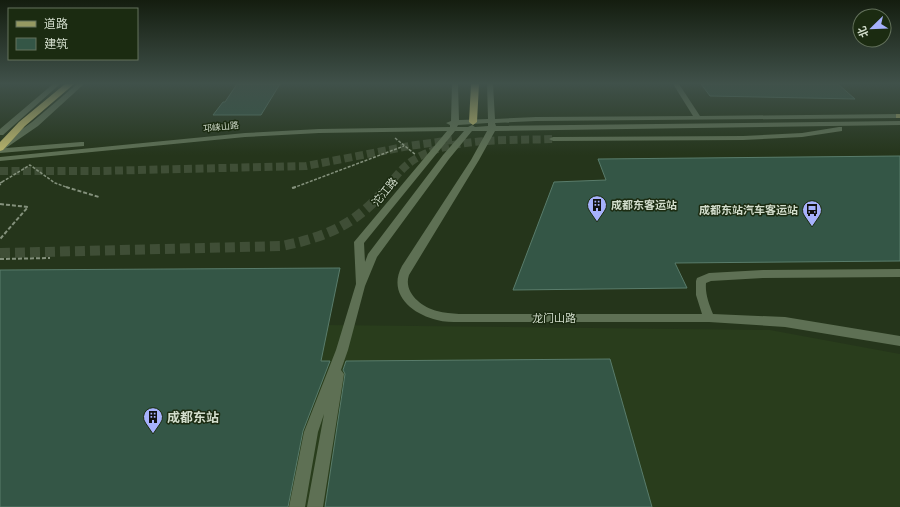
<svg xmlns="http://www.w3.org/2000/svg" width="900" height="507" font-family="'Source Serif 4','Noto Sans SC',serif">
	<rect width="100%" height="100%" fill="#25351b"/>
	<!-- built -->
	<path fill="#293d1c" d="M 340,268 L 328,325 L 770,330 L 900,354 L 900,507 L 0,507 L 0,270 Z"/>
	<!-- building -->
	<path fill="#345646" stroke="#597c6b" d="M 237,84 L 280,84 L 261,115 L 213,115 L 223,102 L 225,102 Z
		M 701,84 L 838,84 L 855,99 L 710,96 Z
		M 900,156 L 900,261 L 675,263 L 687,288 L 513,290 L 554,182 L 606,180 L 598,159 Z
		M 340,268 L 321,361 L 330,361 L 303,431 L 288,507 L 0,507 L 0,270 Z
		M 610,359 L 652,507 L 325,507 L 345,374 L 343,370 L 346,361 Z"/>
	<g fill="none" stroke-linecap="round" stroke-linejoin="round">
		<!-- minor-tunnel-far1 -->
		<path stroke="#3f4e36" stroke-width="8" stroke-dasharray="8 3.5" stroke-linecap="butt" d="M 0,171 L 99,171 L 306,166 L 409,146 L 452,140
			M 387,188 C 394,178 402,168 412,161 C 449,136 510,141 553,139"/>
		<!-- minor-tunnel -->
		<path stroke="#3f4e36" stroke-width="10" stroke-dasharray="10 5" stroke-linecap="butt" d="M 0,253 L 282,246 C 327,237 358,223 387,187"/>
		<!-- path-far1 -->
		<path stroke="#84917c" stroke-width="1.5" stroke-dasharray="3 1.5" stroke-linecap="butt" d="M 395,138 L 416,155
			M 2,182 L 30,165 L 55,183 L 69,188
			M 0,183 L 2,182 L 0,185
			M 293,188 L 404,146"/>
		<!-- path -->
		<path stroke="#84917c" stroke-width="2" stroke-dasharray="4 2" stroke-linecap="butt" d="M 66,187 L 99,197
			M 292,188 L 296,187
			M 0,204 L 28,207 L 0,239
			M 0,259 L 50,258"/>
		<!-- minor -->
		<path fill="#5e7054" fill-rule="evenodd" d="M 53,84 L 60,84 L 3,135 L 0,135 L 0,129 Z
			M 77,84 L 84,84 L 38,126 L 6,148 L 81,142 L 84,142 L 84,146 L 0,153 L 0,145 L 32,122 Z
			M 452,84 L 458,84 L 459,120 L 488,119 L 487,84 L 493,84 L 495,119 L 536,117 L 693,116 L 673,84 L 679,84 L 700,116 L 900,114 L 900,118 L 536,121 L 495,123 L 496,126 L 900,121 L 900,125 L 495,131 L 479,160 L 409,275 C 403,292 421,307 437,311 C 444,313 452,313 459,314 L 702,314 L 696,295 L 696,281 L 697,278 L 709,273 L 763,270 L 900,269 L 900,277 L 763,278 L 711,281 L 706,283 C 705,294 709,304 713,314 L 785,317 L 900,336 L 900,346 L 785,327 L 709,322 L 459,322 C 452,322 444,322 437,320 C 412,314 387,294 402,266 L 471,160 L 487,131 L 472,131 L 449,159 L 377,257 L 365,286 L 348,350 L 341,370 L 344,374 L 323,507 L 307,507 L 324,414 L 318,432 L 305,507 L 289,507 L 304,432 L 336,350 L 356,284 L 354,242 L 447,131 L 319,133 L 245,137 L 0,161 L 0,157 L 245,133 L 319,129 L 450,127 L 450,125 L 446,123 L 451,121 ZM 488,123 L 488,126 L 475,127 L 472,125 L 468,127 L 457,127 L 458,125 ZM 455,131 L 464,131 L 443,155 L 368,254 L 365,262 L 364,243 Z
			M 839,127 L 842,127 L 842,131 L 802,137 L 743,140 L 553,141 L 549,139 L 553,137 L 743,136 L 802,133 Z"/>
		<!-- major -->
		<path fill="#959962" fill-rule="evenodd" d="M 896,114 L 900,114 L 900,118 L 896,118 Z"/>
		<!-- highway -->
		<path fill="#bab56c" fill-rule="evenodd" d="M 65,84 L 74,84 L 25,126 L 3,150 L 0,151 L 0,142 L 19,122 Z
			M 471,84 L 479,84 L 477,122 L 473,125 L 469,122 Z"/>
	</g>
	<!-- sky -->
	<linearGradient id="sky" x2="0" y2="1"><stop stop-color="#141d0f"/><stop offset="0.54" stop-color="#40514a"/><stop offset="1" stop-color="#40514a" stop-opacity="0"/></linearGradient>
	<rect width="900" height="155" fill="url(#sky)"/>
	<!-- icons -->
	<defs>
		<g id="building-pin" transform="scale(1)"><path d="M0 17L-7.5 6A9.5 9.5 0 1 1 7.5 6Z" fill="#a6b1fc" stroke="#1b2b11"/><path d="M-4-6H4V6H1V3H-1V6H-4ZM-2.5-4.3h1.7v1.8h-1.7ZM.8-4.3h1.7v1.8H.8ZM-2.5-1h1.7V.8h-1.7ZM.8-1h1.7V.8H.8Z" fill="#111"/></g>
		<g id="bus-pin" transform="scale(1)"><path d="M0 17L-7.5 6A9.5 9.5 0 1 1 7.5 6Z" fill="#a6b1fc" stroke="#1b2b11"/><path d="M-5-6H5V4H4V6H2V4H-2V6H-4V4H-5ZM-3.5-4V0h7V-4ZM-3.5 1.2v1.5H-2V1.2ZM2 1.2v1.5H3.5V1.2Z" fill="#111"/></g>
	</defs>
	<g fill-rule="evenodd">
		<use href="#building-pin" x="597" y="205"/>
		<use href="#bus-pin" x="812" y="210"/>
		<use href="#building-pin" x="153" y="417"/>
	</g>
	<g text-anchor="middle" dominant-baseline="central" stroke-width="3" stroke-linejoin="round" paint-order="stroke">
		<!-- far-street labels -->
		<g font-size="9" fill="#d2ddcc" stroke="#1b2b11">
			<text transform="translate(221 127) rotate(-6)">邛崃山路</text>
		</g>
		<!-- street labels -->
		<g font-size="11" fill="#d2ddcc" stroke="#1b2b11">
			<text transform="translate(385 192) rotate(-51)">沱江路</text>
			<text x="554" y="318">龙门山路</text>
		</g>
		<!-- poi labels -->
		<g font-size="11" font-weight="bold" fill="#d2ddcc" stroke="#1b2b11" text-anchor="start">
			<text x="611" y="205">成都东客运站</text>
			<text x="798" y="210" text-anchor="end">成都东站汽车客运站</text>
		</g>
		<!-- near-poi labels -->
		<g font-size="13" font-weight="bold" fill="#d2ddcc" stroke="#1b2b11" text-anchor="start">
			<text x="167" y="417">成都东站</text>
		</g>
	</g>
	<!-- legend -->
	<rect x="8" y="8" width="130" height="52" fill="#1b2b11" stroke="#64725c"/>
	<rect x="16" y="21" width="20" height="6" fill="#959962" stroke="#64725c"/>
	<text x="44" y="28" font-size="12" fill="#d2ddcc">道路</text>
	<rect x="16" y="38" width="20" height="12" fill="#345646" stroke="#64725c"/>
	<text x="44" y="48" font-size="12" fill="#d2ddcc">建筑</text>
	<!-- north arrow -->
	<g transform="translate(872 28) rotate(247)"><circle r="19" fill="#1b2b11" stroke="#64725c"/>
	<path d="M0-3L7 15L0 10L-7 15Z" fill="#a6b1fc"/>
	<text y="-6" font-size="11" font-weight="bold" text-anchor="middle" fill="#d2ddcc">北</text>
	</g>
</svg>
